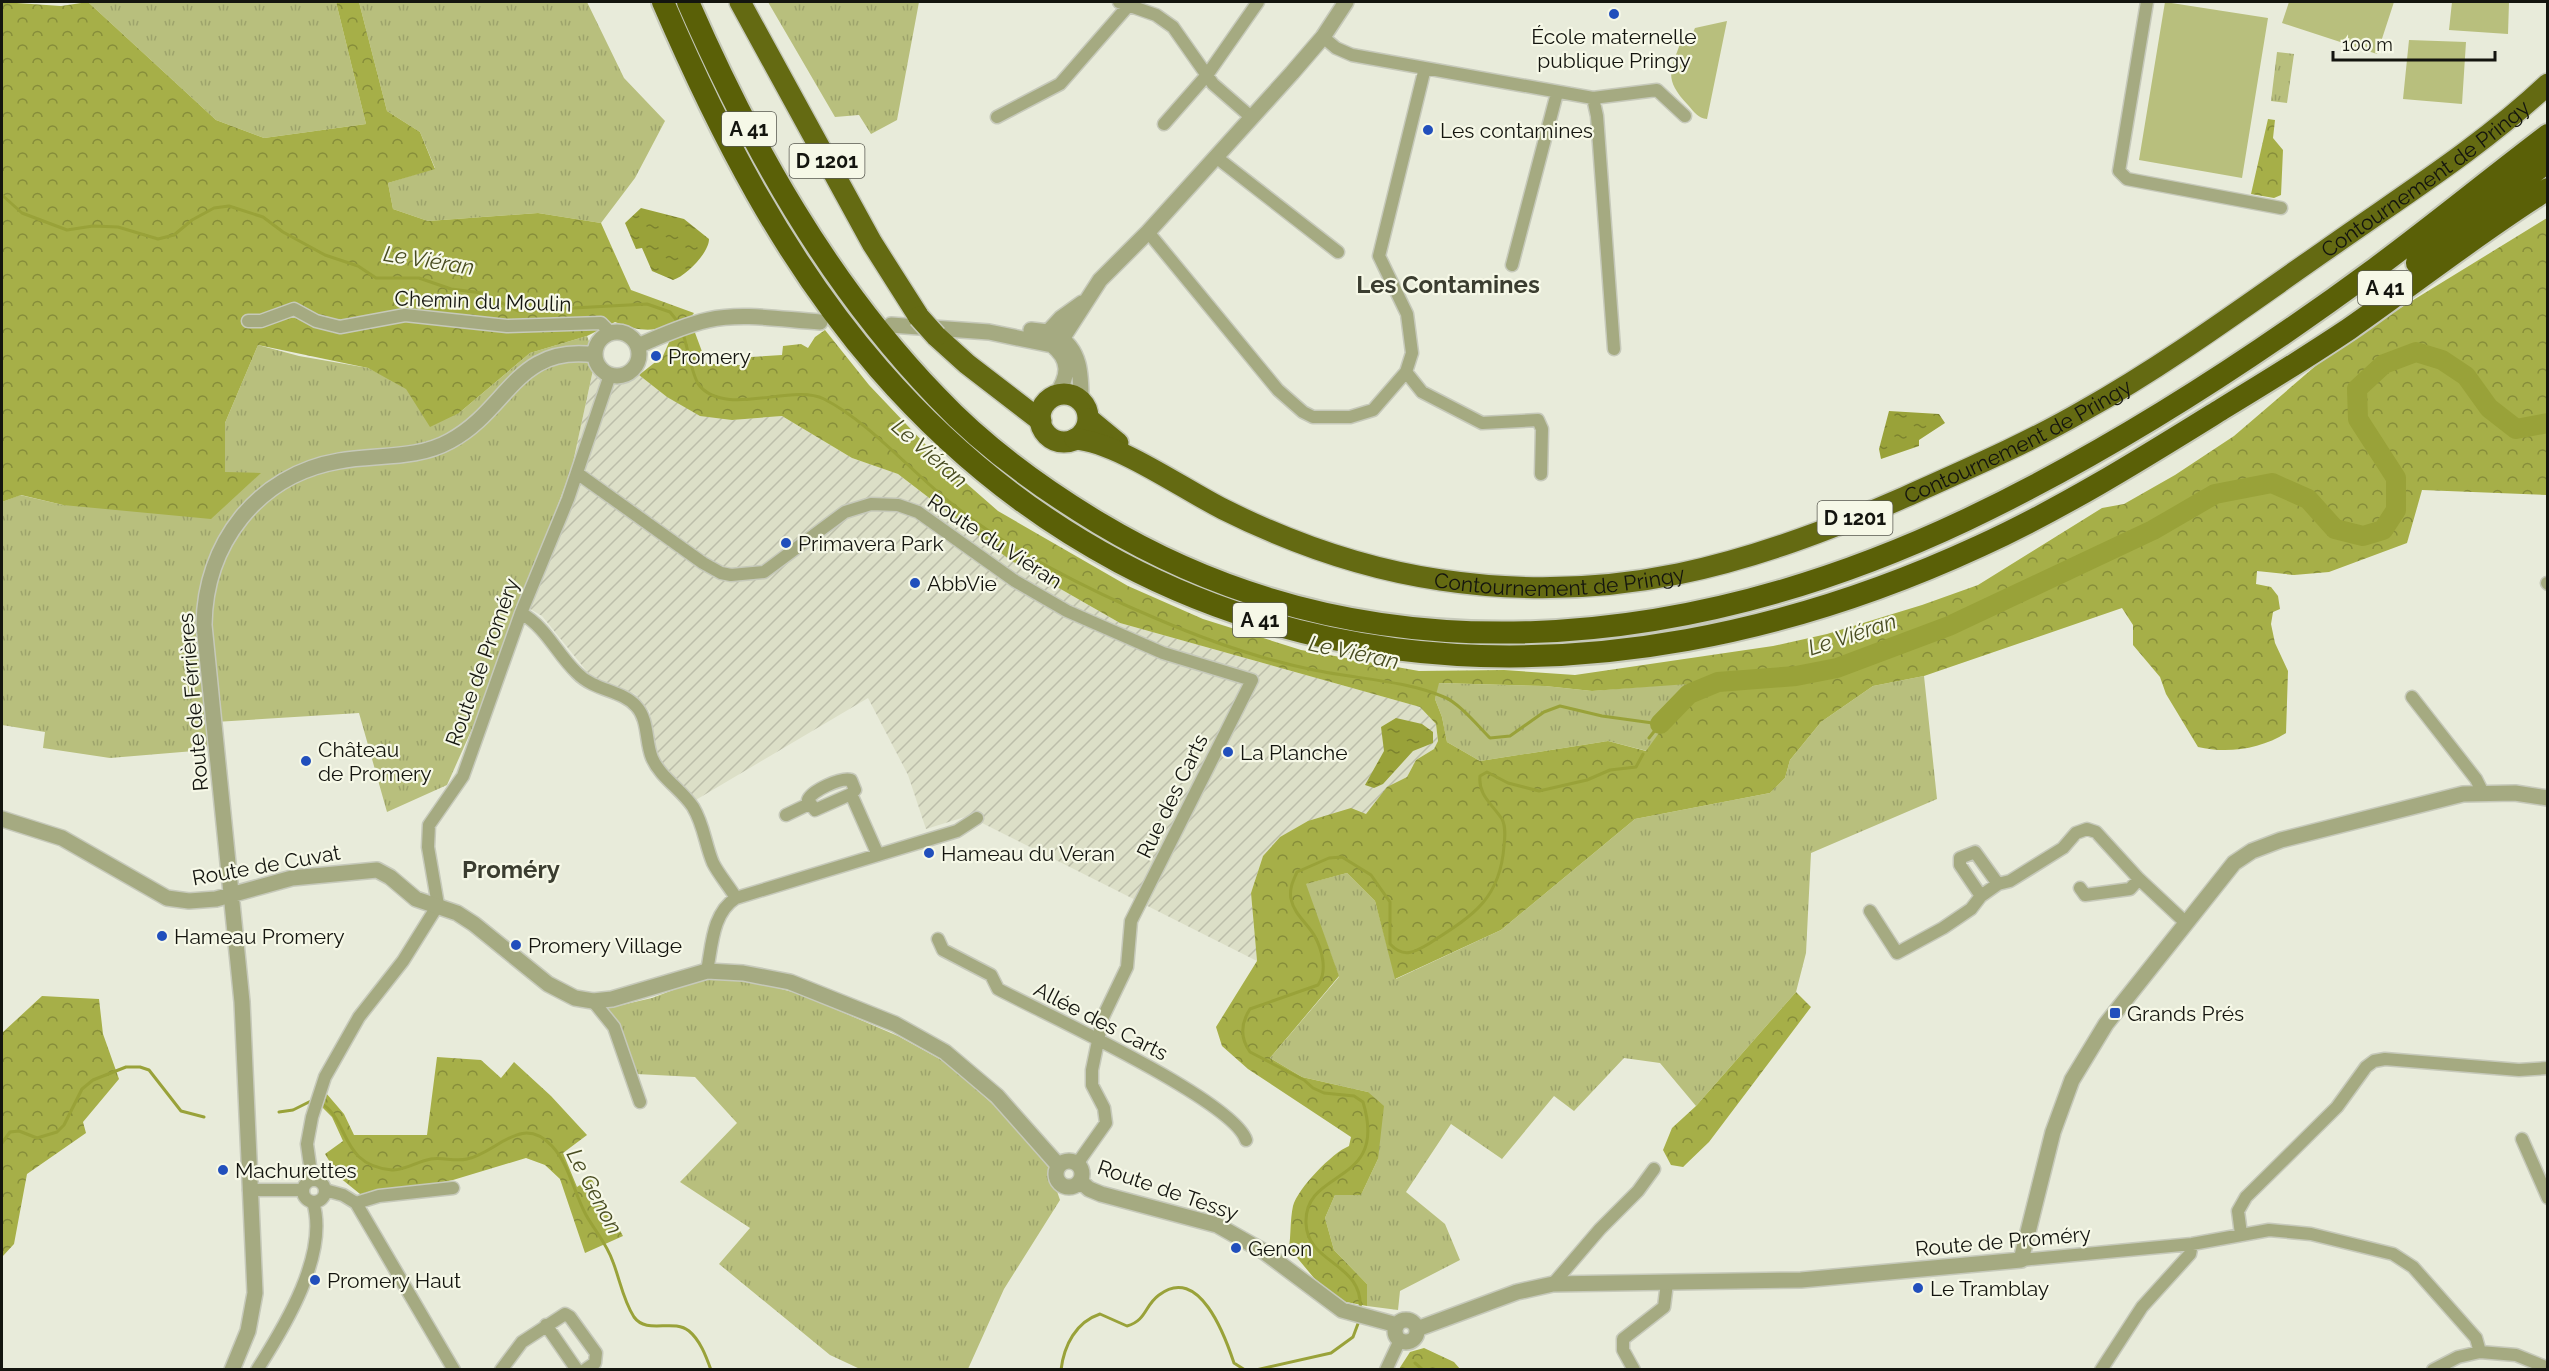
<svg xmlns="http://www.w3.org/2000/svg" width="2549" height="1371" font-family="Raleway,sans-serif">
	<defs>
		<pattern id="industrial-furrows" width="10" height="10" patternUnits="userSpaceOnUse" patternTransform="scale(1.5)"><rect width="10" height="10" fill="#dcdfc7"/><path d="M-1 1l2-2M0 10L10 0M9 11l2-2" fill="none" stroke="#bcbeaa"/></pattern>
		<pattern id="grass-tufts" width="24" height="20" patternUnits="userSpaceOnUse" patternTransform="scale(1.5)"><rect width="24" height="20" fill="#b8bf7d"/><path d="M3 7l-1-3M5 7V3M7 7l1-3M15 17l-1-3M17 17v-4M19 17l1-3" fill="none" stroke="#9da36b"/></pattern>
		<pattern id="forest-crowns" width="20" height="18" patternUnits="userSpaceOnUse" patternTransform="scale(1.5)"><rect width="20" height="18" fill="#a6af48"/><path d="M2 6a3 3 0 1 1 6 0M12 15a3 3 0 1 1 6 0" fill="none" stroke="#868d3a"/></pattern>
		<pattern id="water-ripples" width="26" height="14" patternUnits="userSpaceOnUse" patternTransform="scale(1.5)"><rect width="26" height="14" fill="#99a239"/><path d="M2 4q2-2 4 0t4 0M15 11q2-2 4 0t4 0" fill="none" stroke="#7c832e"/></pattern>
	</defs>
	<rect width="100%" height="100%" fill="#e8ebda"/>
	<!-- industrial -->
	<path fill="url(#industrial-furrows)" d="M 593,370 L 600,376 L 621,381 L 639,375 L 667,397 L 732,420 L 782,416 L 852,458 L 898,474 L 1010,560 L 1120,623 L 1420,707 L 1436,724 L 1438,741 L 1434,749 L 1416,760 L 1407,777 L 1387,788 L 1366,815 L 1280,837 L 1263,856 L 1251,893 L 1257,961 L 968,816 L 926,829 L 908,775 L 868,698 L 694,801 L 654,753 L 650,712 L 635,694 L 593,679 L 542,616 L 520,603 L 572,467 Z"/>
	<!-- grass -->
	<path fill="url(#grass-tufts)" d="M 88,2 L 336,2 L 366,124 L 264,138 L 216,120 Z
		M 359,2 L 587,2 L 624,78 L 665,121 L 635,178 L 601,223 L 538,213 L 428,221 L 393,209 L 388,183 L 435,168 L 420,132 L 387,111 Z
		M 768,2 L 919,2 L 897,120 L 871,134 L 859,115 L 835,117 Z
		M 2277,52 L 2294,54 L 2287,103 L 2271,101 Z
		M 587,336 L 592,350 L 593,370 L 572,467 L 488,693 L 447,785 L 387,812 L 359,713 L 215,722 L 206,750 L 110,758 L 43,748 L 45,732 L 2,725 L 2,502 L 20,495 L 63,505 L 260,473 L 225,473 L 225,423 L 258,345 L 299,356 L 368,368 L 459,413 L 530,353 Z
		M 1924,676 L 1937,799 L 1811,853 L 1806,953 L 1796,992 L 1696,1106 L 1660,1063 L 1624,1058 L 1574,1111 L 1554,1096 L 1502,1159 L 1451,1124 L 1406,1192 L 1445,1224 L 1460,1260 L 1400,1291 L 1398,1310 L 1367,1306 L 1367,1284 L 1334,1250 L 1325,1218 L 1335,1195 L 1361,1195 L 1378,1159 L 1368,1092 L 1302,1077 L 1270,1058 L 1339,977 L 1305,884 L 1347,873 L 1375,901 L 1396,979 L 1501,930 L 1635,819 L 1770,793 L 1785,778 L 1790,760 L 1821,722 L 1873,686 Z
		M 1438,683 L 1545,686 L 1592,691 L 1688,683 L 1676,709 L 1647,751 L 1608,741 L 1480,761 L 1447,742 L 1442,717 L 1435,699 Z
		M 702,979 L 748,980 L 800,994 L 898,1036 L 947,1063 L 1007,1117 L 1049,1168 L 1060,1200 L 1004,1289 L 968,1369 L 860,1369 L 830,1355 L 719,1264 L 750,1228 L 680,1182 L 737,1123 L 695,1077 L 636,1074 L 623,1035 L 604,1009 L 652,998 Z"/>
	<!-- forest -->
	<path fill="url(#forest-crowns)" fill-rule="evenodd" d="M 2,2 L 61,6 L 88,2 L 216,120 L 264,138 L 366,124 L 336,2 L 359,2 L 387,111 L 420,132 L 435,169 L 388,183 L 393,209 L 428,221 L 538,213 L 601,223 L 631,290 L 694,313 L 690,318 C 659,330 648,335 615,322 L 587,336 L 530,353 L 459,413 L 430,427 L 406,389 L 368,368 L 258,345 L 225,423 L 225,472 L 261,473 L 211,519 L 63,505 L 21,495 L 2,502 Z
		M 2268,119 L 2275,120 L 2273,138 L 2283,150 L 2281,195 L 2274,198 L 2251,194 Z
		M 2547,218 L 2547,495 L 2422,490 L 2407,543 L 2329,572 L 2294,575 L 2257,571 L 2256,584 L 2271,587 L 2278,596 L 2280,609 L 2273,612 L 2271,624 L 2275,643 L 2288,671 L 2286,733 C 2261,749 2227,754 2198,747 L 2166,694 L 2160,677 L 2133,645 L 2133,625 L 2122,608 L 1924,676 L 1873,686 L 1821,722 L 1790,760 L 1785,778 L 1770,793 L 1635,819 L 1501,930 L 1395,979 L 1375,901 L 1347,873 L 1306,884 L 1339,976 L 1270,1058 L 1302,1077 L 1368,1092 L 1384,1106 L 1378,1159 L 1361,1195 L 1335,1195 L 1325,1218 L 1334,1250 L 1367,1284 L 1367,1306 L 1341,1301 L 1314,1278 L 1289,1248 C 1291,1235 1290,1220 1293,1206 C 1298,1188 1332,1153 1349,1146 L 1351,1137 L 1248,1069 L 1222,1046 L 1216,1027 L 1257,961 L 1251,893 L 1263,856 L 1280,837 L 1308,821 L 1351,808 L 1366,814 L 1387,787 L 1407,777 L 1416,760 L 1434,749 L 1438,741 L 1436,724 L 1420,707 L 1120,623 L 1010,560 L 898,474 L 852,458 L 782,416 L 732,420 L 700,416 L 667,397 L 639,375 L 663,356 L 670,340 L 694,330 L 707,365 C 720,362 732,365 746,365 L 751,357 L 782,355 L 783,346 L 801,344 L 808,348 L 815,337 L 825,330 L 869,385 L 942,462 L 998,511 L 1128,586 L 1203,619 L 1301,650 L 1419,671 L 1504,670 L 1575,675 L 1773,646 L 1827,634 L 1922,605 L 1978,585 L 2102,508 L 2124,504 L 2175,475 L 2234,436 L 2340,345 ZM 1439,683 L 1545,686 L 1592,691 L 1688,684 L 1676,709 L 1646,751 L 1608,741 L 1480,761 L 1447,742 L 1442,717 L 1435,699 Z
		M 1796,992 L 1811,1007 L 1709,1142 L 1683,1167 L 1671,1165 L 1663,1150 L 1672,1128 L 1696,1106 Z
		M 42,996 L 99,999 L 103,1034 L 119,1079 L 83,1122 L 86,1133 L 27,1174 L 14,1244 L 2,1257 L 2,1033 Z
		M 437,1057 L 481,1060 L 501,1078 L 514,1062 L 551,1096 L 587,1135 L 563,1153 L 577,1187 L 591,1178 L 623,1236 L 585,1253 L 560,1179 L 545,1165 L 526,1158 L 453,1180 L 365,1198 L 339,1177 L 325,1154 L 343,1141 L 332,1117 L 321,1106 L 326,1093 L 344,1114 L 354,1135 L 427,1135 Z
		M 1424,1348 L 1454,1362 L 1460,1369 L 1399,1369 L 1410,1352 Z"/>
	<!-- garden -->
	<path fill="#b8bf7d" d="M 2165,2 L 2268,18 L 2242,178 L 2139,160 Z
		M 2289,2 L 2394,2 L 2377,54 L 2282,23 Z
		M 2452,2 L 2509,2 L 2508,34 L 2449,30 Z
		M 1727,21 L 1707,119 C 1698,118 1694,112 1688,105 C 1661,76 1672,70 1683,35 L 1691,37 L 1695,28 Z
		M 2409,40 L 2466,42 L 2462,104 L 2403,99 Z"/>
	<!-- water -->
	<path fill="url(#water-ripples)" d="M 641,208 L 684,219 L 709,239 C 709,253 686,276 673,280 L 652,271 L 642,248 L 636,249 L 625,223 Z
		M 1889,411 L 1939,414 L 1945,423 L 1919,440 L 1919,446 L 1881,459 L 1879,449 Z
		M 1396,718 L 1422,724 L 1433,732 L 1433,743 L 1413,751 L 1383,784 L 1374,788 L 1365,785 L 1384,751 L 1381,727 Z"/>
	<g fill="none" stroke-linecap="round" stroke-linejoin="round">
		<!-- stream -->
		<path stroke="#99a239" stroke-width="3" d="M 2,195 L 22,213 L 67,230 L 93,226 L 118,227 L 158,239 L 174,235 L 192,220 L 214,208 L 229,206 L 263,217 L 283,232 L 325,255 L 358,266 L 376,278 L 419,278 L 451,289 L 482,293 L 518,311 L 647,304 L 670,312 L 678,322
			M 682,331 C 688,346 691,374 699,385 C 725,418 792,383 824,399 C 871,423 913,474 956,507 C 1011,551 1091,591 1155,618 C 1206,640 1259,659 1314,670 C 1356,679 1404,680 1444,697 C 1458,702 1479,727 1490,738 L 1510,736 L 1544,712 L 1560,706 L 1602,716 L 1660,724
			M 1649,738 L 1660,724
			M 319,1102 C 351,1119 338,1165 392,1170 C 404,1171 418,1161 431,1159 C 443,1157 455,1162 467,1159 C 497,1153 521,1113 552,1146 C 569,1164 574,1193 586,1215 C 595,1231 607,1244 613,1262 C 620,1280 623,1300 634,1317 C 647,1335 673,1318 689,1331 C 700,1340 706,1356 711,1370
			M 279,1112 L 293,1110 L 313,1100
			M 2,1143 L 10,1132 L 19,1131 L 37,1138 L 57,1132 L 64,1125 L 82,1089 L 93,1080 L 126,1067 L 140,1067 L 149,1070 L 181,1111 L 204,1117
			M 1360,1311 C 1365,1262 1307,1265 1306,1223 C 1304,1167 1389,1187 1363,1102 L 1354,1096 L 1324,1093 L 1313,1088 L 1304,1080 L 1250,1052 C 1240,1038 1241,1023 1250,1009 L 1318,985 C 1328,971 1322,949 1314,935 C 1307,923 1294,914 1291,899 C 1289,889 1293,881 1297,872 L 1329,858 L 1342,857 L 1371,875 L 1390,902 L 1390,944 C 1404,959 1415,952 1430,943 C 1472,916 1500,900 1504,846 C 1505,837 1506,827 1502,819 C 1492,804 1478,795 1480,776 L 1487,772 L 1508,783 L 1539,791 L 1587,780 L 1610,770 L 1636,767 L 1643,754
			M 1415,1363 L 1423,1370
			M 1061,1370 C 1064,1345 1076,1322 1100,1314 L 1127,1326 C 1147,1320 1144,1306 1159,1295 C 1199,1264 1225,1336 1234,1363 L 1245,1370
			M 1256,1370 L 1331,1353 L 1353,1337 L 1359,1321"/>
		<!-- river -->
		<path stroke="#99a239" stroke-width="20" d="M 1660,724 L 1689,694 L 1718,682 L 1796,676 L 1837,668 L 1949,626 L 2153,530 L 2215,494 L 2272,483 L 2308,499 L 2335,529 L 2363,536 L 2383,530 L 2396,510 L 2396,478 L 2358,419 L 2357,389 L 2384,364 L 2416,352 L 2442,360 L 2466,376 L 2489,408 L 2516,429 L 2548,423"/>
		<!-- minor casing -->
		<g stroke="#c6c9ba" stroke-width="15">
			<path id="minor" d="M 1119,2 L 1156,15 L 1173,27 L 1213,84 L 1251,117
				M 2147,2 L 2119,171 L 2127,179 L 2281,208
				M 1323,37 L 1336,48 L 1352,55 L 1593,98 L 1597,116 L 1614,349
				M 1593,98 L 1657,90 L 1685,116
				M 997,117 L 1060,84 L 1129,5
				M 1164,124 L 1207,75 L 1258,2
				M 1216,157 L 1338,252
				M 1148,232 L 1278,390 L 1303,412 L 1313,417 L 1350,417 L 1373,410 L 1406,372 L 1412,353 L 1407,314 L 1379,256 L 1425,68
				M 1512,265 L 1557,93
				M 248,321 L 261,321 L 294,309 L 316,321 L 340,327 L 405,315 L 507,326 L 601,323 L 611,333
				M 1406,372 L 1422,392 L 1482,423 L 1538,420 L 1542,429 L 1541,474
				M 577,473 L 703,563 L 721,573 L 731,575 L 764,572 L 845,512 L 871,504 L 898,505 L 918,512 L 1015,581 L 1067,611 L 1163,653 L 1252,680 L 1131,921 L 1127,967 L 1103,1017 L 1092,1070 L 1092,1085 L 1104,1108 L 1106,1123 L 1077,1164
				M 2547,583 L 2548,584
				M 521,613 C 547,628 556,653 577,673 C 594,691 622,690 636,706 C 649,720 645,741 652,758 C 660,777 682,790 693,807 C 704,825 705,844 713,863 C 719,875 729,886 736,898
				M 2412,697 L 2476,779 L 2483,793
				M 851,794 L 815,810 L 808,800 C 811,791 841,777 851,780 L 855,790 L 851,794 L 878,855
				M 786,815 L 809,804
				M 2080,888 L 2085,895 L 2130,889 L 2139,879
				M 1981,896 L 1960,865 L 1960,858 L 1975,852 L 1998,884
				M 1870,911 L 1897,953 L 1943,928 L 1971,909 L 1981,896 L 1998,884 L 2010,881 L 2063,848 L 2076,833 L 2087,829 L 2096,832 L 2139,879 L 2185,922
				M 938,939 L 943,950 L 991,975 L 998,989 C 1043,1013 1233,1100 1246,1140
				M 707,971 C 712,946 712,913 736,898 L 957,831 L 977,818
				M 593,1001 L 614,1027 L 640,1102
				M 2522,1139 L 2548,1198
				M303 1191a11 11 0 1 1 22 0a11 11 0 1 1-22 0Z
				M 312,1180 L 307,1144 L 312,1117 L 325,1077 L 359,1017 L 403,961 L 438,905 L 428,847 L 429,825 L 463,776 L 521,613 L 568,499 L 610,375
				M 249,1190 L 302,1190
				M 325,1190 L 343,1195 L 356,1203 L 454,1370
				M 356,1203 L 379,1196 L 453,1188
				M 2241,1234 L 2238,1211 L 2246,1197 L 2337,1107 L 2366,1067 L 2374,1061 L 2385,1059 L 2519,1070 L 2548,1068
				M 2021,1260 L 2192,1244 L 2269,1230 L 2311,1234 L 2393,1254 L 2413,1267 L 2476,1338 L 2480,1352 L 2516,1355 L 2548,1368
				M 1553,1284 L 1600,1229 L 1638,1191 L 1654,1169
				M 546,1325 L 577,1370
				M 257,1370 C 285,1326 329,1254 313,1202
				M 501,1370 L 522,1342 L 565,1314 L 570,1317 L 596,1353 L 595,1363 L 585,1370
				M 1386,1370 L 1400,1340
				M 1634,1370 L 1623,1350 L 1623,1339 L 1664,1307 L 1667,1283
				M 2101,1370 L 2142,1307 L 2190,1254 L 2192,1244
				M 2433,1370 L 2458,1357 L 2480,1352"/>
		</g>
		<!-- tertiary casing -->
		<g stroke="#c6c9ba" stroke-width="18">
			<path id="tertiary" d="M 891,325 L 989,332 L 1052,345 L 1062,339 L 1100,280 L 1148,232 L 1292,73 L 1323,37 L 1346,2
				M 1031,330 L 1048,332 L 1061,318 L 1082,303
				M595 354a22 22 0 1 1 44 0a22 22 0 1 1-44 0Z
				M 1056,335 C 1081,349 1081,375 1081,401
				M 1052,345 C 1071,360 1069,376 1056,395
				M 638,346 C 660,336 685,325 708,320 C 744,312 784,320 820,322
				M 2,819 L 62,838 L 167,898 L 189,901 L 216,899 L 292,878 L 377,870 L 390,877 L 416,899 L 457,913 L 474,924 L 548,984 L 575,998 L 593,1001 L 612,999 L 707,971 L 743,973 L 790,982 L 895,1024 L 945,1052 L 997,1096 L 1059,1166
				M1056 1174a13 13 0 1 1 26 0a13 13 0 1 1-26 0Z
				M 1080,1181 L 1089,1189 L 1101,1194 L 1217,1225 L 1263,1251 L 1342,1310 L 1397,1325
				M1395 1331a11 11 0 1 1 22 0a11 11 0 1 1-22 0Z
				M 1417,1329 L 1517,1292 L 1553,1284 L 1801,1280 L 2021,1260 L 2053,1132 L 2072,1080 L 2106,1024 L 2234,863 L 2252,851 L 2281,840 L 2463,794 L 2515,793 L 2548,798
				M 232,1370 L 248,1331 L 255,1293 L 242,1002 L 204,625 C 205,544 257,475 339,461 C 376,454 416,460 450,441 C 509,409 516,344 595,355"/>
		</g>
		<!-- trunk casing -->
		<g stroke="#c6c9ba" stroke-width="24">
			<g id="trunk">
				<path d="M 740,2 L 872,243 L 919,317"/>
				<path d="M 936,336 L 967,364 L 1041,421"/>
				<circle cx="1064" cy="418" r="24"/>
				<path d="M 1089,419 L 1118,443"/>
				<path id="s1" d="M 1075,439 C 1117,442 1183,489 1223,509 C 1291,543 1365,569 1441,580 C 1612,606 1750,565 1905,497 C 1965,470 2026,444 2083,411 C 2167,364 2244,307 2323,252 C 2399,198 2480,148 2548,84"/>
			</g>
		</g>
		<!-- motorway casing -->
		<g stroke="#c6c9ba" stroke-width="26">
			<path id="motorway" d="M 663,2 C 719,132 785,261 879,369 C 1170,703 1597,723 1980,546 C 2065,507 2143,458 2222,409 C 2265,383 2307,357 2349,329 C 2415,283 2479,232 2548,189
				M 688,2 C 751,146 827,283 937,397 C 984,447 1041,488 1099,523 C 1372,687 1689,651 1966,520 C 2111,451 2247,363 2376,268 C 2434,225 2490,179 2548,135
				M 2417,263 L 2548,161"/>
		</g>
		<!-- minor -->
		<use href="#minor" stroke="#a5aa81" stroke-width="12"/>
		<!-- tertiary -->
		<use href="#tertiary" stroke="#a5aa81" stroke-width="15"/>
		<!-- trunk -->
		<use href="#trunk" stroke="#646a12" stroke-width="21"/>
		<!-- motorway -->
		<use href="#motorway" stroke="#5a6007" stroke-width="22"/>
		<!-- trunk-bridge casing -->
		<g stroke="#c6c9ba" stroke-width="24" stroke-linecap="butt">
			<path id="trunk-bridge" d="M 919,317 L 936,336"/>
		</g>
		<!-- trunk-bridge -->
		<use href="#trunk-bridge" stroke="#646a12" stroke-width="21"/>
	</g>
	<!-- markers -->
	<g fill="#214fbc" stroke="#f6f8e7" stroke-width="2">
		<circle cx="1614" cy="14" r="6"/>
		<circle cx="1428" cy="130" r="6"/>
		<circle cx="656" cy="356" r="6"/>
		<circle cx="786" cy="543" r="6"/>
		<circle cx="915" cy="583" r="6"/>
		<circle cx="1228" cy="752" r="6"/>
		<circle cx="306" cy="761" r="6"/>
		<circle cx="929" cy="853" r="6"/>
		<circle cx="162" cy="936" r="6"/>
		<circle cx="516" cy="945" r="6"/>
		<rect x="2109" y="1007" width="12" height="12" rx="3"/>
		<circle cx="223" cy="1170" r="6"/>
		<circle cx="1236" cy="1248" r="6"/>
		<circle cx="315" cy="1280" r="6"/>
		<circle cx="1918" cy="1288" r="6"/>
	</g>
	<g text-anchor="middle" dominant-baseline="central" stroke-width="4.5" stroke-linejoin="round" paint-order="stroke">
		<!-- shield labels -->
		<g fill="#f6f8e7" stroke="#585950" stroke-width="1.5">
			<rect x="722" y="112" width="54" height="34" rx="4.5"/>
			<rect x="789.5" y="144" width="75" height="34" rx="4.5"/>
			<rect x="2358" y="271" width="54" height="34" rx="4.5"/>
			<rect x="1817.5" y="501" width="75" height="34" rx="4.5"/>
			<rect x="1233" y="603" width="54" height="34" rx="4.5"/>
		</g>
		<g font-size="20" font-weight="bold" fill="#14150f">
			<text x="749" y="129">A 41</text>
			<text x="827" y="161">D 1201</text>
			<text x="2385" y="288">A 41</text>
			<text x="1855" y="518">D 1201</text>
			<text x="1260" y="620">A 41</text>
		</g>
		<!-- poi labels -->
		<g font-size="21" fill="#14150f" stroke="#f6f8e7" text-anchor="start">
			<text x="1614" y="36" text-anchor="middle">École maternelle<tspan x="1614" dy="24">publique Pringy</tspan></text>
			<text x="1440" y="130">Les contamines</text>
			<text x="668" y="356">Promery</text>
			<text x="798" y="543">Primavera Park</text>
			<text x="927" y="583">AbbVie</text>
			<text x="318" y="749">Château<tspan x="318" dy="24">de Promery</tspan></text>
			<text x="1240" y="752">La Planche</text>
			<text x="941" y="853">Hameau du Veran</text>
			<text x="174" y="936">Hameau Promery</text>
			<text x="528" y="945">Promery Village</text>
			<text x="2127" y="1013">Grands Prés</text>
			<text x="235" y="1170">Machurettes</text>
			<text x="1248" y="1248">Genon</text>
			<text x="327" y="1280">Promery Haut</text>
			<text x="1930" y="1288">Le Tramblay</text>
		</g>
		<!-- street labels -->
		<g font-size="21" fill="#14150f" stroke="#f6f8e7">
			<text stroke="none"><textPath href="#s1" startOffset="1485">Contournement de Pringy</textPath></text>
			<text transform="translate(483 301) rotate(2)">Chemin du Moulin</text>
			<text stroke="none"><textPath href="#s1" startOffset="999">Contournement de Pringy</textPath></text>
			<text transform="translate(995 541) rotate(33)">Route du Viéran</text>
			<text stroke="none"><textPath href="#s1" startOffset="514">Contournement de Pringy</textPath></text>
			<text transform="translate(482 662) rotate(-70)">Route de Proméry</text>
			<text transform="translate(193 702) rotate(-95)">Route de Férrières</text>
			<text transform="translate(1172 796) rotate(-64)">Rue des Carts</text>
			<text transform="translate(266 865) rotate(-10)">Route de Cuvat</text>
			<text transform="translate(1101 1021) rotate(27)">Allée des Carts</text>
			<text transform="translate(1168 1190) rotate(19)">Route de Tessy</text>
			<text transform="translate(2003 1241) rotate(-5)">Route de Proméry</text>
		</g>
		<!-- water labels -->
		<g font-size="22" font-style="italic" fill="#484c21" stroke="#f6f8e7">
			<text transform="translate(429 260) rotate(9)">Le Viéran</text>
			<text transform="translate(930 453) rotate(41)">Le Viéran</text>
			<text transform="translate(1852 634) rotate(-18)">Le Viéran</text>
			<text transform="translate(1354 652) rotate(12)">Le Viéran</text>
			<text transform="translate(595 1191) rotate(62)">Le Genon</text>
		</g>
		<!-- quarter labels -->
		<g font-size="24" font-weight="bold" fill="#3b3d30" stroke="#f6f8e7">
			<text x="1448" y="284">Les Contamines</text>
			<text x="511" y="869">Proméry</text>
		</g>
	</g>
	<!-- border -->
	<rect width="2549" height="1371" fill="none" stroke="#14150f" stroke-width="6"/>
	<!-- scale -->
	<path d="M2333 51v9h162v-9" fill="none" stroke="#14150f" stroke-width="3"/>
	<text x="2342" y="51" font-size="18" fill="#14150f" stroke="#f6f8e7" stroke-width="4.5" paint-order="stroke">100 m</text>
</svg>
